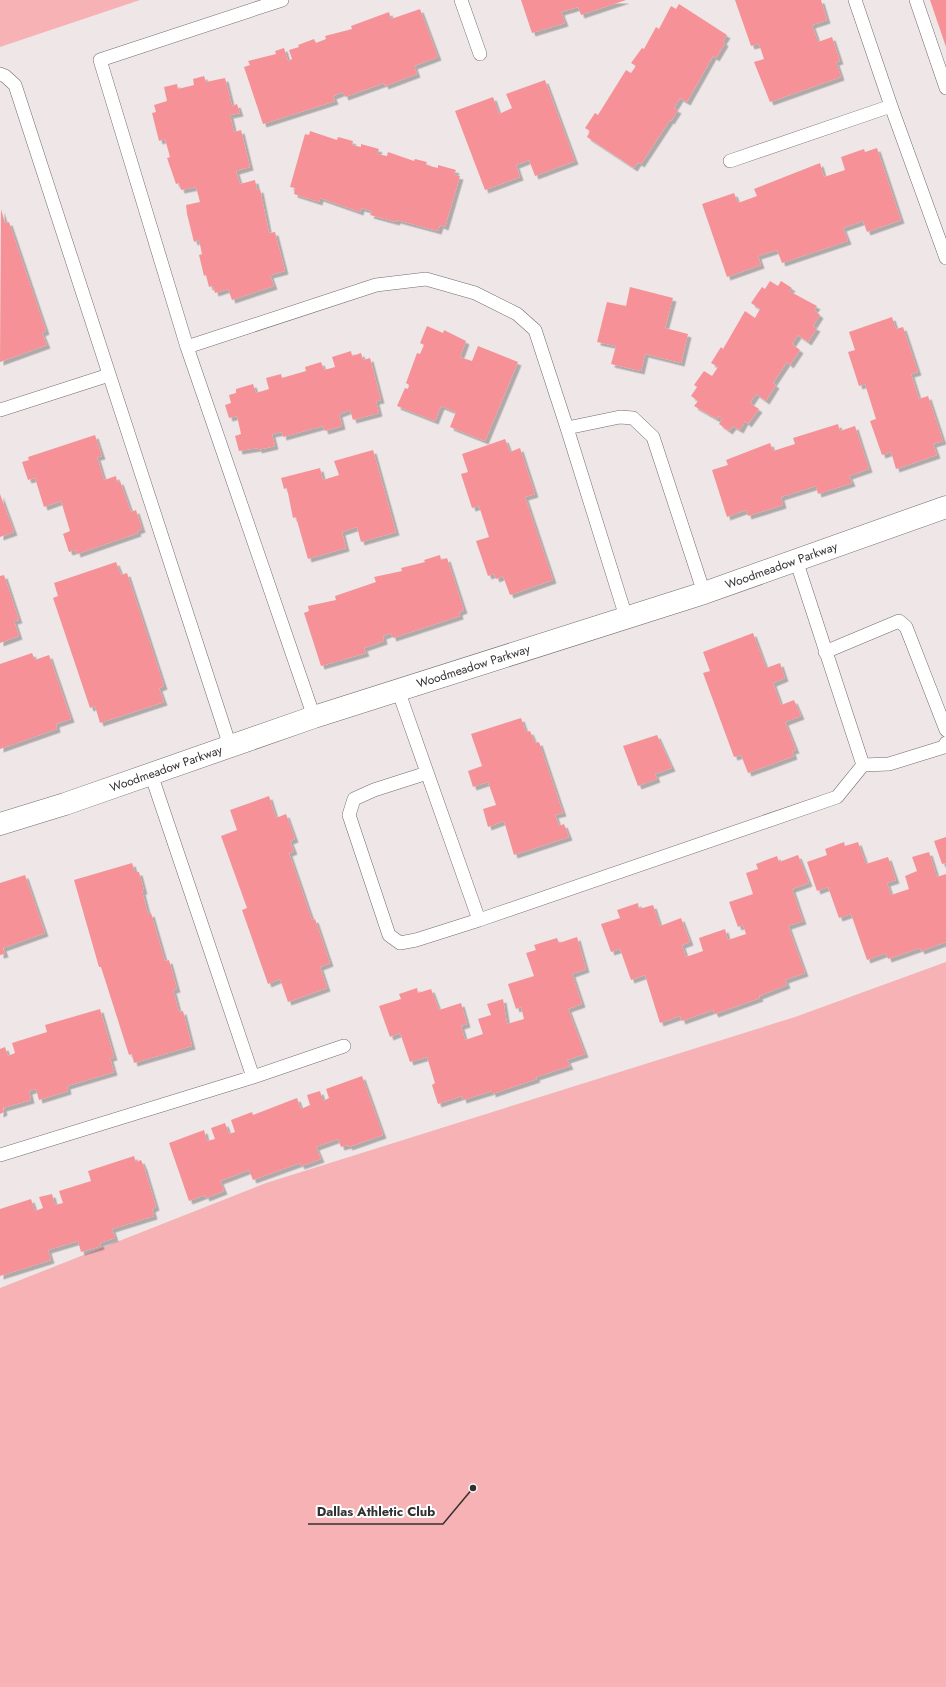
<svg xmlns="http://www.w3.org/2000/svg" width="946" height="1687" font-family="Jost,sans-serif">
	<defs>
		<filter id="shadow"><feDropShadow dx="3.5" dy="3.5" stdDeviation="0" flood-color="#0004"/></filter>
	</defs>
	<rect width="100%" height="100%" fill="#efe7e7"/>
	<!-- green -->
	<path fill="#f6b2b4" d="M 0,0 L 140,0 L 0,47 Z
		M 946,962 L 946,1687 L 0,1687 L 0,1288 L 266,1183 L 795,1017 Z"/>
	<!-- building -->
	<path fill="#f69297" filter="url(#shadow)" d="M 521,0 L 626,0 L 581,15 L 578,7 L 561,12 L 565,23 L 532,33 Z
		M 735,0 L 821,0 L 827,20 L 812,25 L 818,42 L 832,37 L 840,61 L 836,62 L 841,77 L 770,102 L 754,62 L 764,59 L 759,44 L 751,46 Z
		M 930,0 L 946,0 L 946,47 Z
		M 679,4 L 727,35 L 723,41 L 725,43 L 716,58 L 713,56 L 687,102 L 680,98 L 674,108 L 678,110 L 671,121 L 670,120 L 641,164 L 638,162 L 634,168 L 587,137 L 590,131 L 585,128 L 595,113 L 598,115 L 626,70 L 631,73 L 636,66 L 631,63 L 642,48 L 644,49 L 656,27 L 659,29 L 671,6 L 676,9 Z
		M 420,9 L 438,57 L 414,66 L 417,74 L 385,86 L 384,83 L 345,97 L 343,92 L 333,96 L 335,101 L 263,124 L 244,67 L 250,65 L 248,61 L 276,54 L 275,51 L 284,48 L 288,61 L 292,59 L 289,50 L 299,47 L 298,45 L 314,39 L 316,43 L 326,39 L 325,36 L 352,29 L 351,26 L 389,12 L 391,19 Z
		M 204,76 L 206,82 L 225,78 L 232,106 L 237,104 L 240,113 L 230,115 L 234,132 L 241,130 L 250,167 L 236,171 L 240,184 L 255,180 L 257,190 L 260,189 L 269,233 L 275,232 L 285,271 L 270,275 L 274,286 L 232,300 L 228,289 L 215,293 L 213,286 L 209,287 L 206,275 L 204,276 L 199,255 L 202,254 L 199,240 L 194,242 L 187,214 L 186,205 L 200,202 L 196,187 L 181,190 L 179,183 L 176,184 L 167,158 L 170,157 L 165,139 L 159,141 L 152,113 L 156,112 L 154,105 L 167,101 L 164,87 L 177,84 L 178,89 L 194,85 L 193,79 Z
		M 545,80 L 575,161 L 535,176 L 529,160 L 516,165 L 520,177 L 485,190 L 455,111 L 493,97 L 499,114 L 512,108 L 506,94 Z
		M 310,131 L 337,140 L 338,137 L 353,141 L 352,145 L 361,147 L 361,144 L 379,149 L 377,154 L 387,156 L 388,152 L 414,161 L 415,159 L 427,162 L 426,165 L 438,168 L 438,165 L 456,170 L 454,175 L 460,176 L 445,227 L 440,225 L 438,231 L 397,220 L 396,222 L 370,215 L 372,211 L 361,208 L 360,212 L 320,198 L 319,202 L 294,194 L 295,188 L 290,187 L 305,134 L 309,135 Z
		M 877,148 L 901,220 L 867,232 L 863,221 L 843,228 L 848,241 L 782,263 L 777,250 L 758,256 L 761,265 L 727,277 L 702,204 L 734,193 L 738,203 L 757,196 L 754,189 L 820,163 L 824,177 L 845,170 L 841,157 L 864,149 L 865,152 Z
		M 1,209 L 5,223 L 9,222 L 46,331 L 42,333 L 47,345 L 0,362 Z
		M 770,281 L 778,286 L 781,281 L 792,288 L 789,291 L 817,306 L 814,310 L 820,315 L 813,326 L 817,328 L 808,342 L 798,335 L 792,344 L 800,350 L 790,365 L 787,362 L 773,383 L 776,385 L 766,401 L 756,394 L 750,403 L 759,409 L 748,424 L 745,421 L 740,430 L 733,426 L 729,431 L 719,424 L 722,419 L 719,416 L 717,419 L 694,406 L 698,401 L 691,396 L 697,387 L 694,385 L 704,371 L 712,376 L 718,367 L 711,363 L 721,347 L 723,349 L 745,311 L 755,318 L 760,309 L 751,303 L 762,287 L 765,289 Z
		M 630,287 L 673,298 L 665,328 L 688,334 L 681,363 L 645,354 L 641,371 L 611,364 L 616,346 L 597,342 L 607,302 L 626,306 Z
		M 892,317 L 896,329 L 903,327 L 918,372 L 911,374 L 919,399 L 928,396 L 943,441 L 933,444 L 937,455 L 896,469 L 891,452 L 882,455 L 870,421 L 876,419 L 865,384 L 859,386 L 848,352 L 855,350 L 849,332 Z
		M 427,326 L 443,333 L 444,330 L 466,341 L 460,357 L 472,361 L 478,346 L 518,362 L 485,441 L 450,427 L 456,412 L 441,406 L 435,421 L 397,406 L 405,388 L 408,389 L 409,385 L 406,383 L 417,353 L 420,354 L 424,345 L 420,343 Z
		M 351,351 L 352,356 L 361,353 L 363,360 L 370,358 L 381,400 L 376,401 L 379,413 L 353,420 L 350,410 L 339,414 L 342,426 L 325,431 L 323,426 L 283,437 L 282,432 L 272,434 L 275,446 L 258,450 L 258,448 L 239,451 L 235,436 L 241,434 L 237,416 L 229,418 L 225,405 L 231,403 L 229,395 L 236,393 L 236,389 L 253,384 L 256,393 L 269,389 L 266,378 L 281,374 L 282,378 L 306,371 L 305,367 L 321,362 L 324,370 L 335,367 L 332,357 Z
		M 838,424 L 840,431 L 855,426 L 869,469 L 849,476 L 852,483 L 818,494 L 816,486 L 781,497 L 783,505 L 748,516 L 746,510 L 727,517 L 712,470 L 728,465 L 726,460 L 770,443 L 773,451 L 795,444 L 793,438 Z
		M 95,435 L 102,456 L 97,457 L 104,480 L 116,476 L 117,482 L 120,481 L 131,512 L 136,510 L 142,529 L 137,531 L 138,533 L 77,554 L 76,550 L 69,552 L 63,534 L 70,531 L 61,501 L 44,507 L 35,478 L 28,480 L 22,462 L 29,460 L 28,457 Z
		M 505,439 L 510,452 L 520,448 L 535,494 L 525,497 L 553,580 L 510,595 L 503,576 L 496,579 L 494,574 L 488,576 L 476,541 L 489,537 L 479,506 L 472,508 L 461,474 L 468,472 L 462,454 Z
		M 373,450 L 396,532 L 361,542 L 357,527 L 342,532 L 346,548 L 308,559 L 296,517 L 293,518 L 287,488 L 284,489 L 281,478 L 320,468 L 323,480 L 339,475 L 334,461 Z
		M 0,494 L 14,532 L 0,537 Z
		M 440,555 L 441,560 L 447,558 L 464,610 L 459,612 L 460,616 L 393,638 L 391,633 L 383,636 L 384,641 L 364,648 L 366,653 L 321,666 L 304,613 L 309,611 L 308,606 L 336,600 L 335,596 L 376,582 L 374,577 L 402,571 L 401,568 L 425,562 L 424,560 Z
		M 116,562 L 121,575 L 127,573 L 164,686 L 159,688 L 164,702 L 100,723 L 95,706 L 90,708 L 53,598 L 58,596 L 54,583 Z
		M 4,575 L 19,620 L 14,621 L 19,636 L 0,643 L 0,576 Z
		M 753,633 L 766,668 L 780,663 L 785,678 L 773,683 L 781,705 L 794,700 L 801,716 L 785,722 L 796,750 L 792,751 L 794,756 L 748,773 L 741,755 L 734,757 L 703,673 L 710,671 L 703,652 Z
		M 32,653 L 35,660 L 49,655 L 71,719 L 56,724 L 57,729 L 0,749 L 0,664 Z
		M 521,718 L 526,732 L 530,731 L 535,743 L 539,742 L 563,813 L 555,815 L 559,826 L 564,824 L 569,837 L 514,855 L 504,821 L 488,827 L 483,809 L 496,805 L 488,782 L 473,787 L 468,771 L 482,766 L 471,734 Z
		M 657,735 L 672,768 L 655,774 L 657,779 L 638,786 L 623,746 Z
		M 269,796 L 276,818 L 286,814 L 295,839 L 290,841 L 294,851 L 289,853 L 312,920 L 315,919 L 330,963 L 320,967 L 327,988 L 288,1002 L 280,979 L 268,984 L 242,910 L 247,908 L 221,836 L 237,830 L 230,810 Z
		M 946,837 L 946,863 L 942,864 L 934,841 Z
		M 844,842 L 845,846 L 858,842 L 866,864 L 888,857 L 896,880 L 887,883 L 891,895 L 909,889 L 905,876 L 917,871 L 912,857 L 929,852 L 937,877 L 946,874 L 946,942 L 921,951 L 920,948 L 888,959 L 886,953 L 867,960 L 851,914 L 839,918 L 828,887 L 817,891 L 807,862 L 827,855 L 825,849 Z
		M 798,855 L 809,883 L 792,889 L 803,921 L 788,926 L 805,973 L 785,980 L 787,985 L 759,996 L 760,998 L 715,1014 L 713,1010 L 682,1021 L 680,1016 L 660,1023 L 645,975 L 631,980 L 620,949 L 611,952 L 601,924 L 620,918 L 617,910 L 638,903 L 639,909 L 653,905 L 660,926 L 681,918 L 690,942 L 682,945 L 686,957 L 703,951 L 699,938 L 725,929 L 728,940 L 746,934 L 743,925 L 738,927 L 729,902 L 753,894 L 746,873 L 758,869 L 756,864 L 777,856 L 779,862 Z
		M 132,863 L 135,872 L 139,872 L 144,891 L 142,891 L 148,914 L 151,913 L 165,961 L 169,960 L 177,989 L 173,990 L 179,1012 L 183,1011 L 192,1046 L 134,1063 L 132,1054 L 129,1055 L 101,967 L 99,967 L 74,880 Z
		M 25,875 L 45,933 L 3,948 L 5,954 L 0,955 L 0,883 Z
		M 577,937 L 586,969 L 572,974 L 582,1004 L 568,1009 L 585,1054 L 567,1060 L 570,1066 L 536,1077 L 537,1079 L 492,1094 L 492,1091 L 463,1100 L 462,1096 L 438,1104 L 432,1085 L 435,1083 L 427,1057 L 410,1062 L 400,1033 L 390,1037 L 379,1006 L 401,999 L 399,994 L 417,988 L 418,993 L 431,989 L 439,1010 L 461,1003 L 467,1024 L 461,1026 L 465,1040 L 483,1034 L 478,1019 L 491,1015 L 487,1004 L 503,999 L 507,1024 L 524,1019 L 521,1007 L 516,1009 L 508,984 L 534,976 L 526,953 L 536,950 L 534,945 L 557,938 L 559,943 Z
		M 100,1009 L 114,1057 L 110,1058 L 114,1072 L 67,1086 L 68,1091 L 39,1100 L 36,1089 L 29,1091 L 31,1100 L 3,1108 L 4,1112 L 0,1114 L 0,1049 L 5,1047 L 8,1056 L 15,1053 L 12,1043 L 47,1032 L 45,1025 Z
		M 362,1076 L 383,1135 L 349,1147 L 348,1145 L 341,1147 L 338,1139 L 316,1147 L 321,1159 L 301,1166 L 300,1163 L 253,1180 L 249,1170 L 220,1181 L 224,1191 L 206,1198 L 205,1195 L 189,1201 L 169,1143 L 204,1130 L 207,1141 L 215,1139 L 211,1128 L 225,1123 L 229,1134 L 235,1132 L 231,1120 L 252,1112 L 253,1115 L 297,1098 L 301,1109 L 310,1105 L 307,1095 L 320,1091 L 323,1101 L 329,1098 L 326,1089 Z
		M 134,1156 L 136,1162 L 141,1160 L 144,1167 L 156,1207 L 152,1209 L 154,1216 L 112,1229 L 115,1238 L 100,1243 L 101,1246 L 81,1252 L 78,1241 L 48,1250 L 51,1260 L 0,1276 L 0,1209 L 31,1199 L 35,1211 L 43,1208 L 39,1197 L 52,1194 L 55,1205 L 63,1203 L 59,1191 L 91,1181 L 88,1171 Z"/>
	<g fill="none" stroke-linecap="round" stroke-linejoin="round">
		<!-- service casing -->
		<g stroke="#736c6c" stroke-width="14">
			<path id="service" d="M 282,0 L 100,60 L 187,347 L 314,717
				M 461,0 L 480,54
				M 855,0 L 891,106 L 946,258
				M 916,0 L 946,88
				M 0,74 L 5,76 L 15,85 L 230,746
				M 730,161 L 891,106
				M 187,347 L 376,285 L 426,279 L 475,293 L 517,314 L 535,330 L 567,428 L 626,617
				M 0,410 L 109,375
				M 567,428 L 620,417 L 633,418 L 653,437 L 704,593
				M 825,652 L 899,621 L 906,627 L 946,730
				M 398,690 L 479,920 L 837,797 L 863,765 L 796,560
				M 863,765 L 889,764 L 944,747 L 946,743
				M 427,773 L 374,790 L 354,799 L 349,815 L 389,935 L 400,943 L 416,940 L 479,920
				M 151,774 L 253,1077
				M 0,1155 L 253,1077 L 344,1046"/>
		</g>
		<!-- minor casing -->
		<g stroke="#736c6c" stroke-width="23">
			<g id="minor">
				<path id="s1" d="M 0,824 L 65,804 L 314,717 L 704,593 L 946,507"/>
			</g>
		</g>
		<!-- service -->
		<use href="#service" stroke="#fff" stroke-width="13"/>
		<!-- minor -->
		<use href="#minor" stroke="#fff" stroke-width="22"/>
	</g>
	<g text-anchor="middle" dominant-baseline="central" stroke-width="4" stroke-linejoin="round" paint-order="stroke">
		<!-- street labels -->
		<g font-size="12" fill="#333030" stroke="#fff">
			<text stroke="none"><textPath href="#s1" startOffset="823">Woodmeadow Parkway</textPath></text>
			<text stroke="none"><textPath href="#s1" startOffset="499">Woodmeadow Parkway</textPath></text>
			<text stroke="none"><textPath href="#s1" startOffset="175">Woodmeadow Parkway</textPath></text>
		</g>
	</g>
	<!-- callouts -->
	<path fill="none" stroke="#333030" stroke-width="1.5" d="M473 1488L443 1524H308"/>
	<circle fill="#333030" stroke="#fff" stroke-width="1.5" cx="473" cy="1488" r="4"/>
	<g font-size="13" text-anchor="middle" font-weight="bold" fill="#333030" stroke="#fff" stroke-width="4" stroke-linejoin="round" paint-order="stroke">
		<text x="376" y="1516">Dallas Athletic Club</text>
	</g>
</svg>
